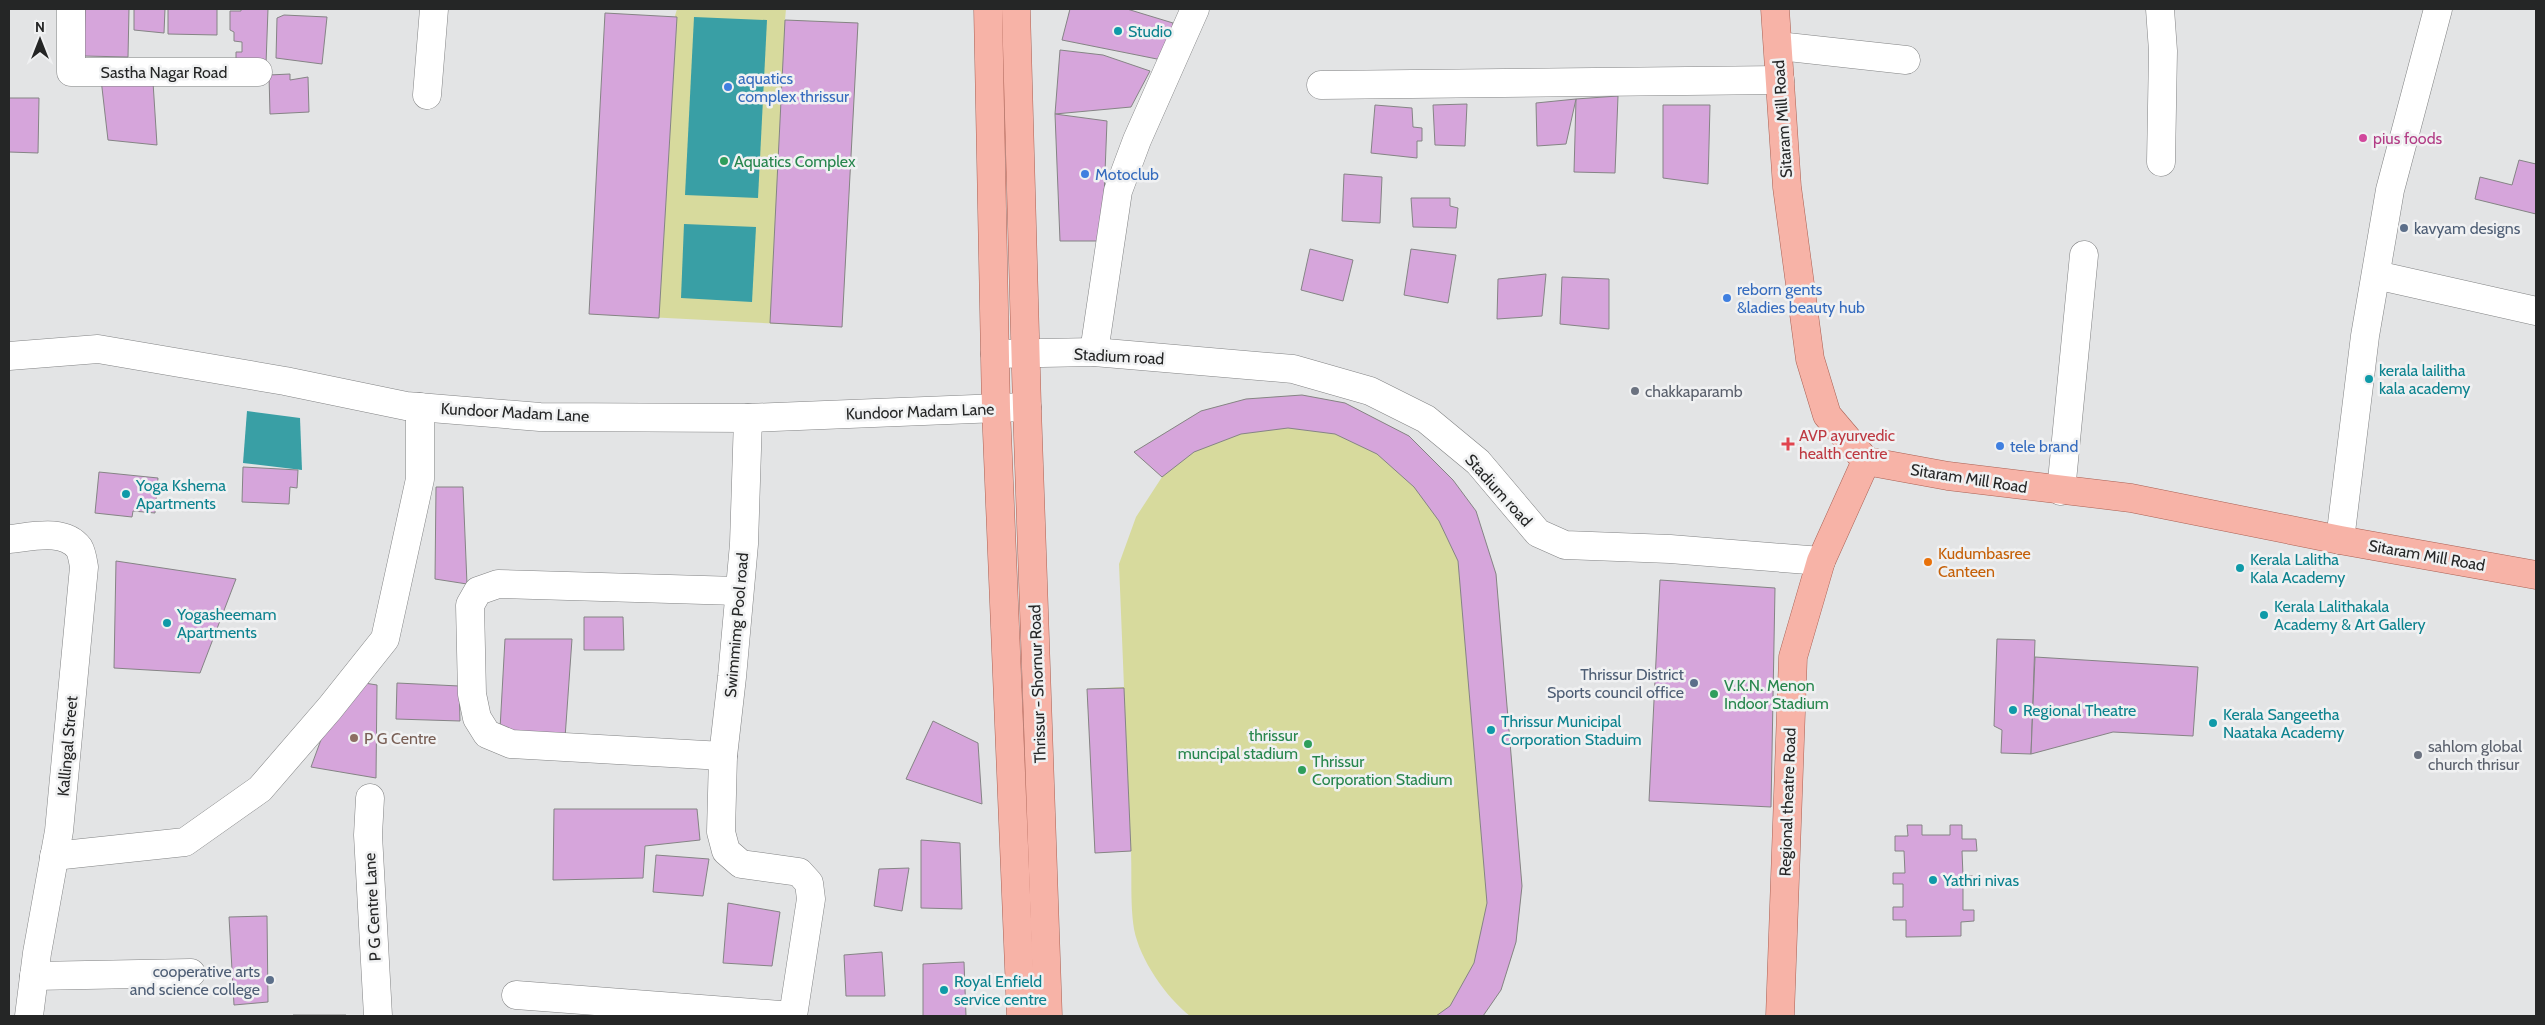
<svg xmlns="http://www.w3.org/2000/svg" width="2545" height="1025" viewBox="0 0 2545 1025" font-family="Cabin,sans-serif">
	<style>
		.green { fill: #d7da9d }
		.water { fill: #399fa5 }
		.building { fill: #d6a5db; stroke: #858485 }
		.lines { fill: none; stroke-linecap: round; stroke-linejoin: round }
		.street-casing { stroke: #828384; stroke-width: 29 }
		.secondary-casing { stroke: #828384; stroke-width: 29 }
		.primary-casing { stroke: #aa6154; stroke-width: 29 }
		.street { stroke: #fff; stroke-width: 28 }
		.secondary { stroke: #fff; stroke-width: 28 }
		.primary { stroke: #f7b3a7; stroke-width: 28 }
		.culture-dot { fill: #0f9aa8; stroke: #f0f1f2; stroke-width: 2 }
		.shop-dot { fill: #3f7fe0; stroke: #f0f1f2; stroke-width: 2 }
		.hotel-dot { fill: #d1479c; stroke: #f0f1f2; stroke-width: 2 }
		.leisure-dot { fill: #2e9e5b; stroke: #f0f1f2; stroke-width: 2 }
		.service-dot { fill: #5c6f8a; stroke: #f0f1f2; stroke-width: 2 }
		.worship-dot { fill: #6b7280; stroke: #f0f1f2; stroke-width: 2 }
		.health-dot { fill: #e0444e; stroke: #f0f1f2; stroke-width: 2 }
		.food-dot { fill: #e8710a; stroke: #f0f1f2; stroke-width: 2 }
		.education-dot { fill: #8d6e63; stroke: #f0f1f2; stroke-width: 2 }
		.labels { text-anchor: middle; stroke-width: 5; stroke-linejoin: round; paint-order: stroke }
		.culture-label { font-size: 16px; fill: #0d838f; stroke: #f0f1f2; text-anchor: start }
		.street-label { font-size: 16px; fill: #252626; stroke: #f0f1f2 }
		.shop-label { font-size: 16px; fill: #366cbe; stroke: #f0f1f2; text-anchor: start }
		.hotel-label { font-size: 16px; fill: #b23c85; stroke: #f0f1f2; text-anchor: start }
		.leisure-label { font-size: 16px; fill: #27864d; stroke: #f0f1f2; text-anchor: start }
		.service-label { font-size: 16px; fill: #4e5e75; stroke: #f0f1f2; text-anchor: end }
		.worship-label { font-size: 16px; fill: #5b616d; stroke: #f0f1f2; text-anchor: start }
		.health-label { font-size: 16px; fill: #be3a42; stroke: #f0f1f2; text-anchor: start }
		.food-label { font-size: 16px; fill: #c56008; stroke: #f0f1f2; text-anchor: start }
		.education-label { font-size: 16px; fill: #785e54; stroke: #f0f1f2; text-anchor: start }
	</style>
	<rect width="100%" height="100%" fill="#e3e4e5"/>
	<g class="green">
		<polygon points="677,9 786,9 785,20 858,23 842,327 589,314"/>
		<path d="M1302 395 1345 403 1409 436 1496 574 1522 886 1516 942 1501 990 1483 1016H1190C1166 997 1140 960 1134 929 1130 904 1132 876 1131 851L1095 853 1087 689 1124 687 1119 564 1136 517 1162 477 1134 452 1201 411 1246 399Z"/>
	</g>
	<g class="water">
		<polygon points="694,17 767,20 758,198 685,195"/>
		<polygon points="684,224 756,227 752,302 681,298"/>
		<polygon points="247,411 300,418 302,470 243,463"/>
	</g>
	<g class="building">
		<polygon points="85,9 129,9 128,57 84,56"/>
		<polygon points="134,9 165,9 164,33 134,30"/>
		<polygon points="168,9 217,9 217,35 168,34"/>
		<polygon points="241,9 268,9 266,64 236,63 236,52 242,52 242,42 234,41 234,32 230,30 230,11 241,11"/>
		<polygon points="1070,9 1127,9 1173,23 1167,61 1062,40"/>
		<polygon points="605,13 677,17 659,318 589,314"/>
		<polygon points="284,15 327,17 322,64 276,58 277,18"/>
		<polygon points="785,20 858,23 842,327 770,323"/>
		<polygon points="1060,50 1103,55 1150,71 1131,107 1055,114"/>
		<polygon points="290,74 290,80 308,77 309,112 270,114 269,75"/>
		<polygon points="101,79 153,82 157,145 108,140"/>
		<polygon points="1618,96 1615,173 1574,172 1576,99"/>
		<polygon points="9,98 39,98 38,153 9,152"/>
		<polygon points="1576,99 1566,144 1537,146 1536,103"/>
		<polygon points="1467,104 1465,146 1435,145 1433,105"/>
		<polygon points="1375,105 1412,108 1413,127 1422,128 1422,141 1417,141 1417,158 1371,153"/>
		<polygon points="1663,105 1710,105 1708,184 1663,178"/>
		<polygon points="1055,114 1107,121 1104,198 1097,241 1060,241"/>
		<polygon points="2519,160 2536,164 2536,214 2475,199 2480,177 2512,185"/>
		<polygon points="1344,174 1382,177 1380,223 1342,221"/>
		<polygon points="1411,198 1450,198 1450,206 1458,208 1456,228 1413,227"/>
		<polygon points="1310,249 1353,260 1343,301 1301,290"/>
		<polygon points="1411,249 1456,255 1448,303 1404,295"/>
		<polygon points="1546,274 1542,316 1497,319 1498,279"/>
		<polygon points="1562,277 1609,279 1609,329 1560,324"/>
		<polygon points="1302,395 1345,403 1409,436 1453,480 1476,511 1496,574 1522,886 1516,942 1501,990 1483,1016 1436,1016 1450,1006 1474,963 1487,903 1458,561 1439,521 1414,487 1377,454 1335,434 1288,428 1241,434 1194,452 1162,477 1134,452 1201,411 1246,399"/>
		<polygon points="243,467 298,470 297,488 290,487 289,504 242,502"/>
		<polygon points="99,472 158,478 155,513 133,511 132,517 95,513"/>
		<polygon points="436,487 463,487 467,584 435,579"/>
		<polygon points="116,561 236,579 200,673 114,668"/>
		<polygon points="1660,580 1775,588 1771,807 1649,801"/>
		<polygon points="584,617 623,617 624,650 584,650"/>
		<polygon points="505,639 572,639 565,738 500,729"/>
		<polygon points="1997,639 2035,640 2031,754 2001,753 2002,730 1994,726"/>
		<polygon points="2035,657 2198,667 2193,736 2113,732 2031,754"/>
		<polygon points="358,682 377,685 376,778 311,767 326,726"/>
		<polygon points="397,683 459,686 460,721 396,719"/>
		<polygon points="1124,688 1131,851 1095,853 1087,689"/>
		<polygon points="933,721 978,743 982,804 906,779"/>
		<polygon points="554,809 697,809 700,840 645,846 643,878 553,880"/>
		<polygon points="1907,825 1922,825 1922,835 1950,835 1950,825 1962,825 1962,839 1976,839 1977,851 1962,851 1963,876 1973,876 1973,887 1963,887 1963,910 1974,910 1974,921 1961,922 1961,936 1906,937 1906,920 1893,920 1893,907 1903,907 1903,884 1893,884 1893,873 1905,873 1904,851 1895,851 1895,836 1908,836"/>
		<polygon points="921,840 960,843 962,909 921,908"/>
		<polygon points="656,855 709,859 703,896 653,892"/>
		<polygon points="909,868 902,911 874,906 879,869"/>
		<polygon points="728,903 780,912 772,966 723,963"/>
		<polygon points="267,916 268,1002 234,1005 229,917"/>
		<polygon points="882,952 885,996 846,996 844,955"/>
		<polygon points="964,962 966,1016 923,1016 923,964"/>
		<polygon points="293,1015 346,1015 347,1016 293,1016"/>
	</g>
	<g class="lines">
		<defs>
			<g id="street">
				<polyline points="71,9 71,72 258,72"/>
				<polyline points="2160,9 2163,51 2161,162"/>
				<polyline points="1778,46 1906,60"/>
				<polyline points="1321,85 1780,80"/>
				<polyline points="427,95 434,9"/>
				<polyline points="2376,275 2536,311"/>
				<polyline points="1094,352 1118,191 1137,140 1195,9"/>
				<polyline points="9,356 98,349 285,381 406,406 540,417 748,418 1027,407"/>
				<polyline points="748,418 744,544 732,677 723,756 721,832 726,851 741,864 799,872 809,883 811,899 793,1016"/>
				<polyline points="2061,491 2084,255"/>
				<path d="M9 539C31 537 64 528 79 548 82 553 83 561 84 567L59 831 37 953 29 1016"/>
				<polyline points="2340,540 2365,336 2390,190 2438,9"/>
				<polyline points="723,756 511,744 487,734 477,718 472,694 470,605 478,591 498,584 738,591"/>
				<polyline points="370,798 368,835 378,1016"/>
				<polyline points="54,856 185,842 260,789 330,708 385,639 420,479 420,407"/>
				<polyline points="34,976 191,973"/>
				<polyline points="516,995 793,1016"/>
			</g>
			<polyline id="secondary" points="995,354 1094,352 1293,369 1370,391 1426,419 1478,462 1538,533 1565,545 1670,549 1821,561"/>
			<g id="primary">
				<polyline points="988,9 996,408 1021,1016"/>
				<polyline points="1016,9 1027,407 1048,1016"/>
				<polyline points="1775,9 1787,187 1810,359 1827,415 1866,461 1948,476 2131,498 2340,540 2536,575"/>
				<polyline points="1780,1016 1793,657 1821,561 1866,461"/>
			</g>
		</defs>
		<use href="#street" class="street-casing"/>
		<use href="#secondary" class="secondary-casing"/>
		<use href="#primary" class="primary-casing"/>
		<use href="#street" class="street"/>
		<use href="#secondary" class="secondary"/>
		<use href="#primary" class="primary"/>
	</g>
	<g class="culture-dot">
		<circle cx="1118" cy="31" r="5"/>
		<circle cx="2369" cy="379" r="5"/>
		<circle cx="126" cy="494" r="5"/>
		<circle cx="2240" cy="568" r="5"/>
		<circle cx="2264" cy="615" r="5"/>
		<circle cx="167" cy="623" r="5"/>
		<circle cx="2013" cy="710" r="5"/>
		<circle cx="2213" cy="723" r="5"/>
		<circle cx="1491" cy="730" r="5"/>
		<circle cx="1933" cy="880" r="5"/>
		<circle cx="944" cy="990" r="5"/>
	</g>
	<g class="shop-dot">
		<circle cx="728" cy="87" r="5"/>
		<circle cx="1085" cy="174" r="5"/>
		<circle cx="1727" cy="298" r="5"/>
		<circle cx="2000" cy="446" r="5"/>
	</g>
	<circle class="hotel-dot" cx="2363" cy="138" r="5"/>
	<g class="leisure-dot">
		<circle cx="724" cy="161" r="5"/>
		<circle cx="1714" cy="694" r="5"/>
		<circle cx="1308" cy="744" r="5"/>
		<circle cx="1302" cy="770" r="5"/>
	</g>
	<g class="service-dot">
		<circle cx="2404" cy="228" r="5"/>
		<circle cx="1694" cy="683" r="5"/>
		<circle cx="270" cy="980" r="5"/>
	</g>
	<g class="worship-dot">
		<circle cx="1635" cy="391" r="5"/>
		<circle cx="2418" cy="755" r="5"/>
	</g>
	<path class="health-dot" d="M1785.5 436.5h5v5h5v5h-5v5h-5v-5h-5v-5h5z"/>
	<circle class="food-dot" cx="1928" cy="562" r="5"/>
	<circle class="education-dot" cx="354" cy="738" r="5"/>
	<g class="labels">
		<g class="culture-label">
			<text x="1128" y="37">Studio</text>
			<text x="2379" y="376">kerala lailitha<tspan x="2379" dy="18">kala academy</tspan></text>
			<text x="136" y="491">Yoga Kshema<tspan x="136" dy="18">Apartments</tspan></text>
			<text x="2250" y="565">Kerala Lalitha<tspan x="2250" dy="18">Kala Academy</tspan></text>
			<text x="2274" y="612">Kerala Lalithakala<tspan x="2274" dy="18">Academy &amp; Art Gallery</tspan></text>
			<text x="177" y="620">Yogasheemam<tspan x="177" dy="18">Apartments</tspan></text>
			<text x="2023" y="716">Regional Theatre</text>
			<text x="2223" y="720">Kerala Sangeetha<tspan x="2223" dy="18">Naataka Academy</tspan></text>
			<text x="1501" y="727">Thrissur Municipal<tspan x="1501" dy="18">Corporation Staduim</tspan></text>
			<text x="1943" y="886">Yathri nivas</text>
			<text x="954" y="987">Royal Enfield<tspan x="954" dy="18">service centre</tspan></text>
		</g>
		<g class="street-label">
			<text x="164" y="78">Sastha Nagar Road</text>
			<text transform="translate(1782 119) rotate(-94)" y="6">Sitaram Mill Road</text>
			<text transform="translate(1119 356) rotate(3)" y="6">Stadium road</text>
			<text transform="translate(920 411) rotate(-2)" y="6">Kundoor Madam Lane</text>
			<text transform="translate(515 412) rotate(3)" y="6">Kundoor Madam Lane</text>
			<text transform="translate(1969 478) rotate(9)" y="6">Sitaram Mill Road</text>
			<text transform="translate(1499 490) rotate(48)" y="6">Stadium road</text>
			<text transform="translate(2427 555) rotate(10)" y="6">Sitaram Mill Road</text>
			<text transform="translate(736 625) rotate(-85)" y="6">Swimmimg Pool road</text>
			<text transform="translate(1037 684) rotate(-92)" y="6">Thrissur - Shornur Road</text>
			<text transform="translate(67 746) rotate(-85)" y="6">Kallingal Street</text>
			<text transform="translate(1787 802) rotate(-88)" y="6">Regional theatre Road</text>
			<text transform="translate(372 907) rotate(-93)" y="6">P G Centre Lane</text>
		</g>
		<g class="shop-label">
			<text x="738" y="84">aquatics<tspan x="738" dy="18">complex thrissur</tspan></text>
			<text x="1095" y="180">Motoclub</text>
			<text x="1737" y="295">reborn gents<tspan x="1737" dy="18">&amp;ladies beauty hub</tspan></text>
			<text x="2010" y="452">tele brand</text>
		</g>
		<g class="hotel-label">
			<text x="2373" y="144">pius foods</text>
		</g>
		<g class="leisure-label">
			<text x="734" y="167">Aquatics Complex</text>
			<text x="1724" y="691">V.K.N. Menon<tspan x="1724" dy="18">Indoor Stadium</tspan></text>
			<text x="1298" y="741" text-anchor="end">thrissur<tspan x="1298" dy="18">muncipal stadium</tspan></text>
			<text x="1312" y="767">Thrissur<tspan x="1312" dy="18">Corporation Stadium</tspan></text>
		</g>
		<g class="service-label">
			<text x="2414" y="234" text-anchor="start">kavyam designs</text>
			<text x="1684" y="680">Thrissur District<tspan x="1684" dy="18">Sports council office</tspan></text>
			<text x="260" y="977">cooperative arts<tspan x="260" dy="18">and science college</tspan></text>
		</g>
		<g class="worship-label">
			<text x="1645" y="397">chakkaparamb</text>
			<text x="2428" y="752">sahlom global<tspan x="2428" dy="18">church thrisur</tspan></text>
		</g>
		<g class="health-label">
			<text x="1799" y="441">AVP ayurvedic<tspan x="1799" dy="18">health centre</tspan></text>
		</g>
		<g class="food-label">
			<text x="1938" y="559">Kudumbasree<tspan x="1938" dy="18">Canteen</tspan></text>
		</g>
		<g class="education-label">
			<text x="364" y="744">P G Centre</text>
		</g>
	</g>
	<rect width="2545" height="1025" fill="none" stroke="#252626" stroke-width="20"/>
	<g transform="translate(40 40)" stroke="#f0f1f2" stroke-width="4" paint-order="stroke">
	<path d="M0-4L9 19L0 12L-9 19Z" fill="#252626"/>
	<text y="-8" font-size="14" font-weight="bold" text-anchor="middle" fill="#252626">N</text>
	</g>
</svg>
